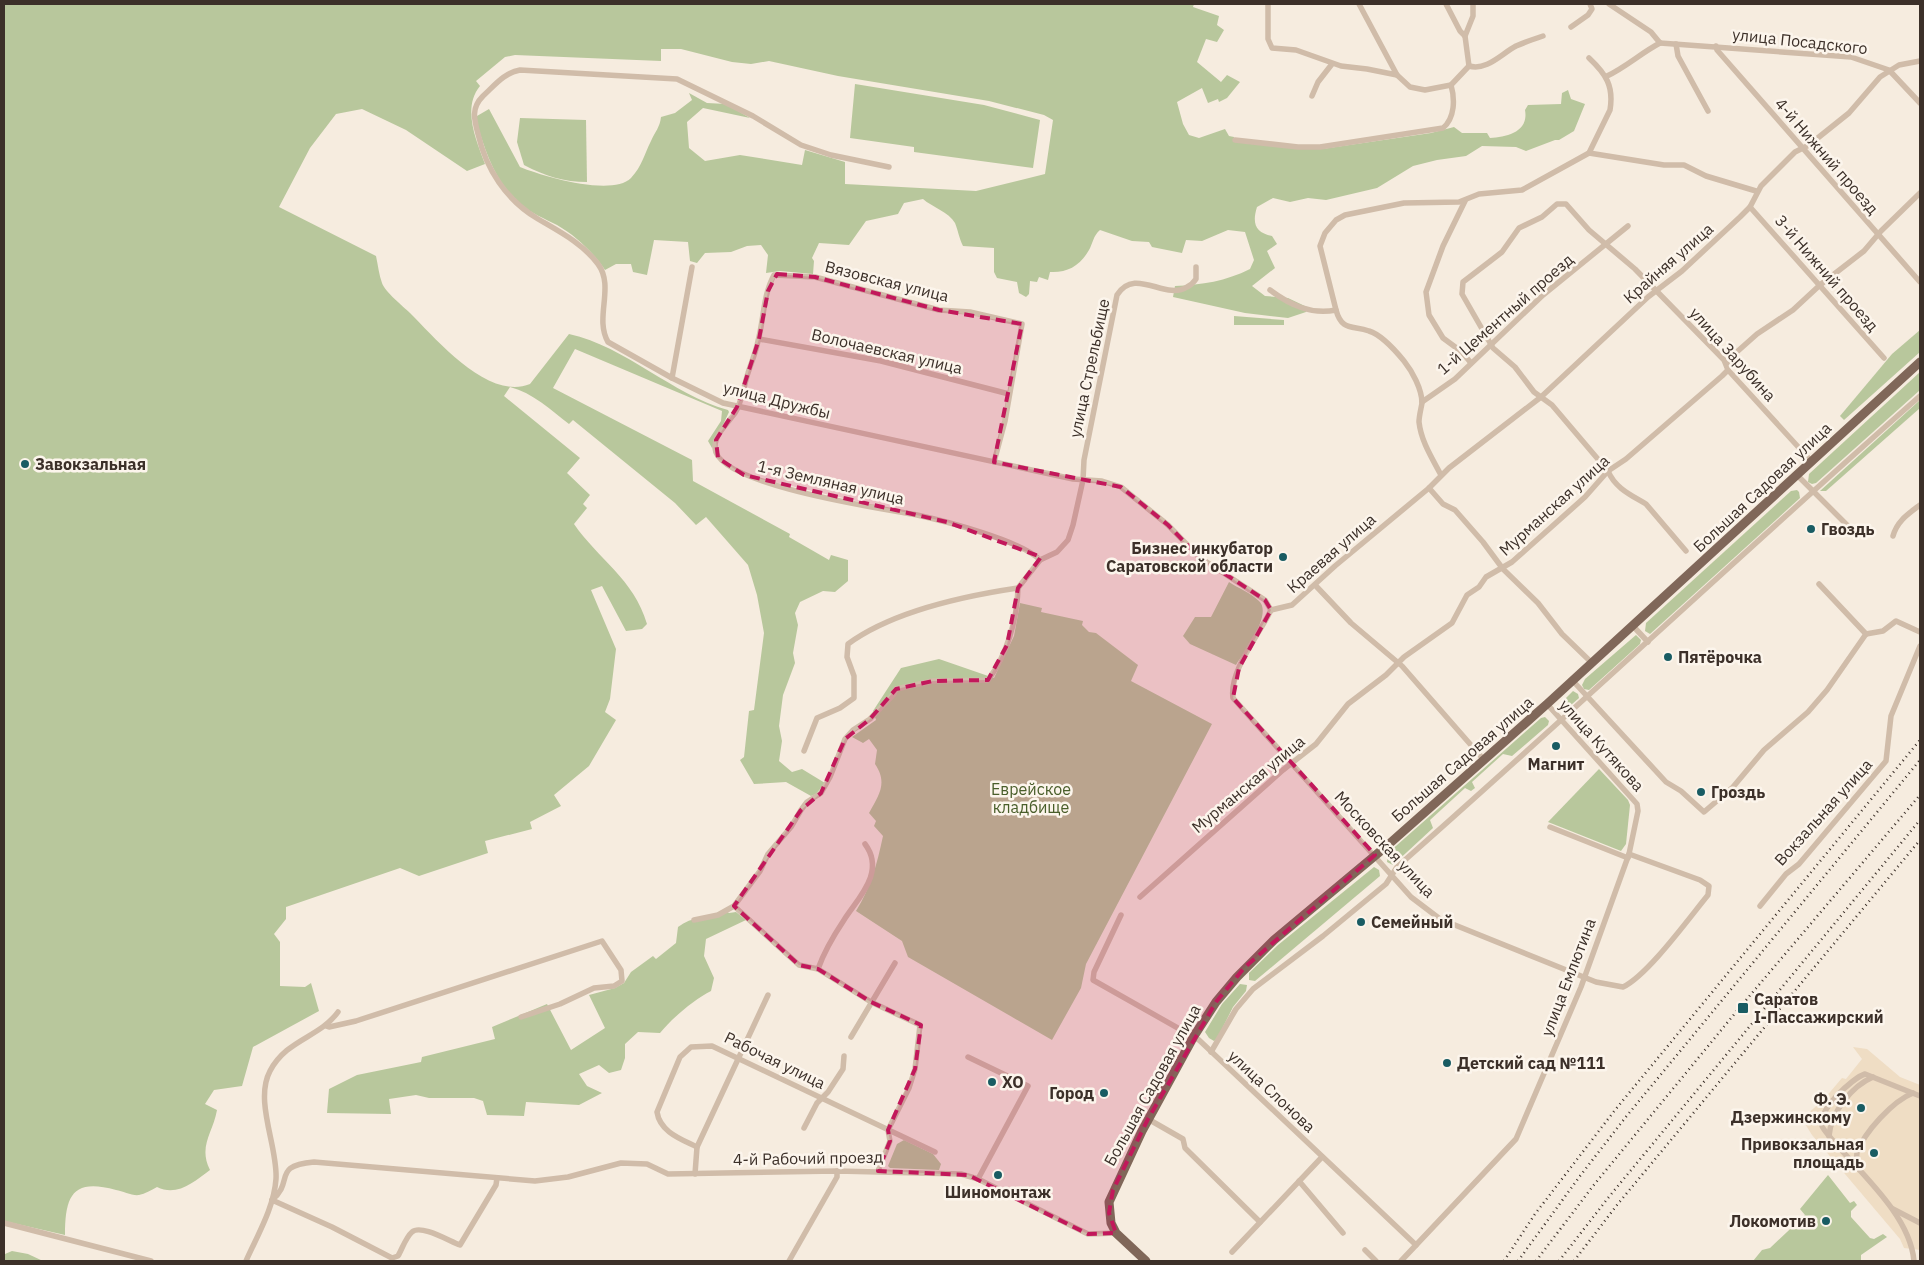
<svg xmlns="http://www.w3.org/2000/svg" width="1924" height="1265" viewBox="0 0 1924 1265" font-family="'IBM Plex Sans',sans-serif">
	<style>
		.green { fill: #b8c79c }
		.plaza { fill: #efddc4 }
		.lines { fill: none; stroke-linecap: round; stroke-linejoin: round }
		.minor { stroke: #d0bca9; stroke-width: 5.5 }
		.primary { stroke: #806759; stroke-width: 9 }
		.rail { stroke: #3c3029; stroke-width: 2.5; stroke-dasharray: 1 4; stroke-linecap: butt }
		.marked { fill: #c2185b; fill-opacity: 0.2; stroke: #c2185b; stroke-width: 4; stroke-dasharray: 10 6; stroke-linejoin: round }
		.poi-dot { fill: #195c63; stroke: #fcf5ec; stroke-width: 2 }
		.labels { text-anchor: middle; stroke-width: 5; stroke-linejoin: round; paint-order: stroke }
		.street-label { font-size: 16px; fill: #3c3029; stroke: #fcf5ec }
		.poi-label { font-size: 16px; font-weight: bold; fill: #3c3029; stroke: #fcf5ec; text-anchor: start }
		.park-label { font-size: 16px; fill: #495e2a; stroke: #fcf5ec }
	</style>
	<rect width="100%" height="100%" fill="#f6ecdf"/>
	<g class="green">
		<path d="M4 4H1194L1193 7 1219 16 1217 25 1224 30 1217 42 1206 39 1197 62 1221 82 1227 75 1240 82 1227 98 1219 102 1218 99 1208 103 1202 88 1177 102 1183 124 1189 135 1199 138 1225 129 1229 136 1234 137 1235 140 1322 149 1431 133 1454 127 1462 133H1487L1490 138C1507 137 1529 132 1525 110L1528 105 1561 104 1562 93 1568 90 1571 99 1585 104 1574 131 1559 140H1555L1526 151 1516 147 1482 146 1466 156 1437 160 1413 166 1377 188 1326 200 1308 198 1290 202 1273 198 1257 207C1252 223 1255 233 1272 236L1277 244 1267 251 1275 268 1252 286 1265 296 1288 298 1307 307 1306 312 1288 318 1245 313 1173 297 1175 286C1202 285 1226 281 1250 269L1254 260 1245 232 1228 230 1202 241 1186 240 1182 253 1152 247 1149 242 1132 241 1100 230C1093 236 1093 243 1089 250 1080 266 1067 273 1050 272L1048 280 1039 277 1037 282 1030 281 1029 294 1026 297 1019 293 1017 282 997 278 994 272V248L963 246C959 238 958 230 955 223 949 212 932 207 923 199L904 203 898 214 866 221 849 245 819 243 812 258 814 261 813 274 780 271 766 273 768 255 761 245 747 246 731 252 705 253 697 263 690 261 688 242 654 240 647 275 633 272 631 264H616L605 270C593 252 576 236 557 225 545 219 531 213 520 204 495 182 485 151 476 120L477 116 489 109 520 167C542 176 612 197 631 178 642 166 644 155 651 141 655 132 660 127 661 117L675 113 692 100 689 93 707 103 726 104 750 118 703 108 687 122 689 148 705 161 740 155 802 165 805 150 845 162V184L976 191 1045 174 1053 120 1044 115 989 101 838 76 769 61 751 64 732 62 681 49H661V61L515 55 505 57 476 81 480 86C462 108 476 140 485 164L467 171 406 130 362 109 336 114 310 148 279 207 376 256C378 265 379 275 382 283 385 292 403 306 410 313 437 340 488 401 530 384L569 334C627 347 671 394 728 410L729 412 712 448 708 441 721 421 722 411 575 349 553 388 692 460 693 481 790 534 789 537 829 560 831 555 848 560V581L835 592 823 591 800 602 795 613 798 625 793 653 795 663 783 695 779 726 782 741 779 761 792 772 802 769 825 783 816 794 811 796 786 782 754 784 740 760 744 757 749 711 754 710 764 633 757 595 748 565 706 517 696 525 675 503 573 420 569 424C551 410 533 393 510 387L504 396 580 458 567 473 590 495 583 504 587 508 574 524C598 559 634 579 647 624L642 629 626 631 602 586 591 590 616 649 610 699 605 712 616 720 589 766 554 795 561 806 530 822 532 829 485 841 488 853 419 876 400 868 286 907V919L274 934 280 942V986L305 987 311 983 319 1011 253 1047 242 1086 214 1090 205 1104 217 1110C213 1133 198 1146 210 1170 194 1182 177 1197 157 1187 151 1190 145 1194 139 1195 132 1196 123 1191 116 1190 73 1178 65 1195 65 1235L4 1221Z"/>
		<polygon points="855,84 984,105 1040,120 1033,168 914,152 914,147 850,138"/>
		<path d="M520 118 586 120 587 182C564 182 545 176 524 165L517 142Z"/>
		<polygon points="1234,316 1284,320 1284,325 1234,325"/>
		<polygon points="1920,330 1920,352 1844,420 1840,416 1892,354"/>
		<polygon points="1920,372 1920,390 1816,483 1812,484 1808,482 1809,474"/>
		<polygon points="1920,400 1920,408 1826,491 1820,491"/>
		<polygon points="1797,490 1799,492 1800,498 1650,634 1645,631 1646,623 1791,491"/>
		<path d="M1229 582C1238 588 1251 593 1259 601 1273 614 1244 652 1236 665L1190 644 1183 636 1195 617H1211Z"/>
		<path d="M1020 603 1042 608 1041 612 1083 621 1082 625 1089 632 1096 633 1138 665 1131 681 1212 724 1086 964 1081 988 1052 1040 908 957 902 941 856 911C871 887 877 864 883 836L874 826 876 821 869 813C879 795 888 783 875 764L877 750 869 739 863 743 852 737 876 720 873 711 901 668 939 659 994 678 1014 636Z"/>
		<polygon points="1636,635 1641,640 1640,644 1589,690 1584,689 1582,685 1585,679"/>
		<polygon points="1573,691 1578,694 1579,698 1563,712 1561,703"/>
		<polygon points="1545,717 1549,721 1548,725 1512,756 1503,754 1472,782 1475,788 1471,791 1465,788 1430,820 1433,828 1393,865 1387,862 1388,853 1541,718"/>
		<polygon points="1599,769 1628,800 1630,805 1626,844 1621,851 1548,822"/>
		<polygon points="1374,867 1379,870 1380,876 1255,981 1249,980 1249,973 1278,945"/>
		<path d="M724 910 729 913 736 912 746 920 706 939 704 956 714 978 711 991C695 999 672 1018 660 1033L638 1032 625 1044V1058L621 1070 609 1073 599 1065 579 1074 587 1086 602 1093 579 1105 526 1102 524 1116 487 1115 483 1101 474 1098H429L416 1095 389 1099 391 1114 327 1113 329 1089 357 1075 421 1062 422 1057 495 1039 492 1027 547 1004 571 1050 605 1028 589 995 615 988 624 983 631 972 653 956 656 959 676 943 678 927C692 916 708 918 724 910Z"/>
		<polygon points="1240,984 1247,985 1246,991 1233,1007 1217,1039 1214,1041 1209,1038 1205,1032 1222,1004"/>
		<polygon points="904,1140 933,1154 941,1164 939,1170 890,1168 888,1166 897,1144"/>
		<polygon points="1828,1175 1850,1203 1854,1201 1857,1205 1851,1211 1851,1217 1870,1238 1874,1239 1883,1234 1887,1237 1861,1255 1861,1261 1753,1261 1762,1250 1770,1248 1805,1215 1800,1209"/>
		<polygon points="12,1251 28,1254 43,1261 4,1261 5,1254"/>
	</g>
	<polygon class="plaza" points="1853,1047 1867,1049 1900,1077 1920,1085 1920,1250 1904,1248 1900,1239 1812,1135 1802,1119 1825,1098 1842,1078 1846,1079 1862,1059"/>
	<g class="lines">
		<g class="minor">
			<path d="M1268 4V39L1272 48 1296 50 1341 66 1367 69 1397 75 1410 87 1425 90 1451 85 1469 66C1487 71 1501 54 1516 46 1525 42 1534 39 1543 36"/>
			<polyline points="1359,4 1397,75"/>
			<polyline points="1446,4 1460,31 1465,36 1469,66"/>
			<polyline points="1609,4 1651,32 1660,43"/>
			<polyline points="1571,27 1588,15 1592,9 1590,4"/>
			<polyline points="1465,36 1473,16 1473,4"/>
			<polyline points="1660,43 1851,57 1889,70 1920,103"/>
			<polyline points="1676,44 1678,56 1708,111"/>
			<polyline points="1716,46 1717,50 1920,282"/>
			<path d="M1607 76C1626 67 1641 53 1660 43"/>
			<polyline points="1312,96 1318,82 1332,64"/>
			<path d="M1235 140 1298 147H1320L1443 128C1455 118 1455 99 1451 85"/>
			<polyline points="1589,153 1664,165 1684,165 1706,176 1756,191"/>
			<path d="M889 167 831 155 801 145 753 116 677 79 520 70C504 73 495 85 483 96 471 108 474 119 478 134 486 169 506 200 538 219 560 232 582 243 598 264 615 287 594 318 608 342L672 378 723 403 1073 479 1102 481 1121 487 1168 525 1199 557 1265 600 1271 610"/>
			<polyline points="1465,201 1443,246 1426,292 1429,315 1443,338 1462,352 1471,363"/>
			<polyline points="1750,207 1884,358"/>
			<path d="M1270 290C1290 305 1311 315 1336 310 1342 332 1353 325 1369 331 1382 335 1395 350 1404 361 1412 371 1422 389 1422 403 1421 409 1419 416 1419 422 1421 441 1432 458 1441 475"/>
			<path d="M1336 310 1320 246 1325 233 1336 220 1345 215 1404 203 1459 202 1479 194 1522 190 1589 153 1610 110C1614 86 1606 74 1589 58"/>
			<polyline points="759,339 881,361 1009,394"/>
			<polyline points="672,378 692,267"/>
			<polyline points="1422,402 1455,379 1543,295 1628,226"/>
			<path d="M994 462 1005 421 1022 324 970 312 939 310 815 277 774 275C763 295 764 319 758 341 756 352 751 363 748 373 744 385 742 402 735 413 728 423 714 435 715 448 716 485 885 509 917 515 945 521 1022 541 1040 560"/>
			<polyline points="1797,475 1850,528"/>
			<polyline points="1429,488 1443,504 1455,510 1483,542 1503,569 1538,603 1562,634 1592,663"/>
			<path d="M1893 536C1897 521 1908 514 1920 505"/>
			<path d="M1686 551 1646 504C1631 495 1615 488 1608 471L1552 405 1534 392 1515 367 1493 348 1462 294 1463 282 1502 252 1519 228 1542 217 1557 204H1566L1589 230 1635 269 1724 360 1728 370 1812 462"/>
			<polyline points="1819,584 1866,634"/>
			<polyline points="1316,586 1351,623 1402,666 1484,760"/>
			<polyline points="1271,610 1292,605 1335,566 1429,488 1449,468 1541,397 1648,297 1682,271 1740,217 1750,207 1761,186 1795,152 1809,145 1849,113 1880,77 1899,65 1920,61"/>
			<path d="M1271 610C1259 635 1229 671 1233 698L1411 897 1440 919 1596 982 1623 987C1648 975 1689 918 1708 895L1709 886 1700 880 1629 854"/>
			<polyline points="1633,626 1648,642"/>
			<polyline points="1866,634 1883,631 1896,621 1920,632"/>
			<polyline points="1573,681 1666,782 1681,791 1704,812 1733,787 1764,750 1808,712 1827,690 1866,634"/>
			<path d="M804 751 817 718 840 708 854 698V676L847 657 848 644C893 611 964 596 1018 588L1040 560 1057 552 1068 540 1073 525 1083 480 1084 460 1117 295C1135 266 1165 301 1187 287 1191 285 1194 282 1196 279V267"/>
			<polyline points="1550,827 1628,858"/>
			<polyline points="1140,897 1283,770 1316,744 1348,704 1386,675 1404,657 1452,623 1467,595 1479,587 1486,577 1512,562 1585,497 1608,471 1626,459 1722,376 1728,370 1730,358 1757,334 1793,310 1820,285 1864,251 1881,231 1920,193"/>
			<polyline points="734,906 799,965 818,969 871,1002 920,1025 915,1069 909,1088 888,1130 890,1141 878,1171"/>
			<polyline points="1760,906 1786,874 1799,864 1886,761 1891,716 1920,646"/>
			<polyline points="1121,915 1094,972 1093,980 1199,1040 1416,1245"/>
			<path d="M694 920 718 915 734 906 760 871 768 854 791 827 801 810 807 802 821 793 830 777 845 739 853 730 870 719 894 694 896 689 933 681 988 680C1007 655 1017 620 1018 588"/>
			<path d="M818 969C824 952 834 935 844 920 858 898 886 872 865 844"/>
			<polyline points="326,1026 329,1027 356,1021 602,941 621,970 622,981 614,986 594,988 560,1004 521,1017"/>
			<polyline points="851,1037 895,963"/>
			<path d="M1211 1052 1236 1009 1253 989 1323 936 1386 884 1397 867C1573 712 1744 551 1920 396"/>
			<polyline points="968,1057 1028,1086 978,1179"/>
			<polyline points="1148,1119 1183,1139 1185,1148 1260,1222"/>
			<polyline points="804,1128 817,1103 828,1092 843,1069 844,1056"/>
			<path d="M1829 1136C1831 1112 1852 1086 1873 1077"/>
			<path d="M697 1147C681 1139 660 1132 657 1112L680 1057 691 1047 712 1046 935 1152"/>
			<path d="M1858 1169C1857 1164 1856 1158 1857 1153 1864 1132 1893 1101 1913 1093"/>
			<polyline points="695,1174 697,1147 768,995"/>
			<polyline points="1299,1181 1343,1233"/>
			<path d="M272 1200C295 1181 271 1166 314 1162L535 1181 568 1177 621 1163 647 1164 668 1174 837 1171 961 1174 978 1179 1088 1234 1116 1233"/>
			<path d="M272 1200 332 1227 392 1258 398 1256C402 1249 406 1237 412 1232 421 1224 449 1241 460 1245L496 1185 497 1178"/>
			<polyline points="1893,1209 1920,1223"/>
			<polyline points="4,1223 151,1261"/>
			<polyline points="1365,1250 1376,1261"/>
			<polyline points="1232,1252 1322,1157"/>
			<path d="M246 1261C257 1236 274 1208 276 1179 278 1147 254 1101 270 1071 287 1039 319 1038 338 1012"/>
			<polyline points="789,1261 837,1177 837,1171"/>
			<polyline points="1401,1261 1516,1139 1581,987 1629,854 1638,811 1637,804 1547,704"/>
			<path d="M1914 1261C1910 1214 1857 1170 1829 1136 1827 1133 1823 1129 1822 1126 1817 1111 1852 1078 1865 1074L1920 1096"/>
		</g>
		<polyline class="primary" points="1146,1261 1116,1233 1111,1223 1109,1202 1142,1131 1194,1036 1216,1002 1237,977 1274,940 1389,844 1547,704 1920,362"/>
		<g class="rail">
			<polyline points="1504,1261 1535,1214 1615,1110 1920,740"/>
			<polyline points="1518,1261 1580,1176 1625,1118 1920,760"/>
			<polyline points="1536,1261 1593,1186 1741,1006 1920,795"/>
			<polyline points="1559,1261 1608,1198 1920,820"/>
			<polyline points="1574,1261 1617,1205 1920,840"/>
		</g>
	</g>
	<path class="marked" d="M777 274 815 277 939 310 1022 324 994 462 1121 487 1168 525 1199 557 1265 600 1271 610 1239 668 1233 698 1375 855 1245 967 1216 1002 1148 1119 1113 1190 1109 1213 1116 1233 1088 1234 968 1175 878 1171 890 1141 888 1130 915 1069 921 1025 871 1002 818 969 799 965 734 906 801 810 821 793 845 739 870 719 896 689 933 681 988 680 1007 645 1018 588 1041 557 947 522 744 475 718 458 716 440 737 407 759 339 768 291Z"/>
	<g class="poi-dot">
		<circle cx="25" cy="464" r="5"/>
		<circle cx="1811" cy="529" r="5"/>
		<circle cx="1283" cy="557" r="5"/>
		<circle cx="1668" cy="657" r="5"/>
		<circle cx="1556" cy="746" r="5"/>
		<circle cx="1701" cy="792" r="5"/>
		<circle cx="1361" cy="922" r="5"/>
		<rect x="1737" y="1002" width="12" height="12" rx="2.5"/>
		<circle cx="1447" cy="1063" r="5"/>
		<circle cx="992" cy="1082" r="5"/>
		<circle cx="1104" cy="1093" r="5"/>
		<circle cx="1861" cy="1108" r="5"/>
		<circle cx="1874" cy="1153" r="5"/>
		<circle cx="998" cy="1175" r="5"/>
		<circle cx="1826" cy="1221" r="5"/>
	</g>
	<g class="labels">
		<g class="street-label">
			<text transform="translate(1800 41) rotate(6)" y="6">улица Посадского</text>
			<text transform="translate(1827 156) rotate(49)" y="6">4-й Нижний проезд</text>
			<text transform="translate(1668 263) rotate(-41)" y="6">Крайняя улица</text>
			<text transform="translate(1827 273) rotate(49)" y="6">3-й Нижний проезд</text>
			<text transform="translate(887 281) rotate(14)" y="6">Вязовская улица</text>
			<text transform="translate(1505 314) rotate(-41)" y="6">1-й Цементный проезд</text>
			<text transform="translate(887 351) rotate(13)" y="6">Волочаевская улица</text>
			<text transform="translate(1733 354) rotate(48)" y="6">улица Зарубина</text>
			<text transform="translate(1089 368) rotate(-78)" y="6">улица Стрельбище</text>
			<text transform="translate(777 400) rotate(14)" y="6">улица Дружбы</text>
			<text transform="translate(831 482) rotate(13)" y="6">1-я Земляная улица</text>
			<text transform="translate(1762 487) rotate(-43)" y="6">Большая Садовая улица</text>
			<text transform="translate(1554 505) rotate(-42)" y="6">Мурманская улица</text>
			<text transform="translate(1331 553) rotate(-41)" y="6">Краевая улица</text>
			<text transform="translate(1602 745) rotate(48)" y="6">улица Кутякова</text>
			<text transform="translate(1462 759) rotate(-41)" y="6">Большая Садовая улица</text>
			<text transform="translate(1248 784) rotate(-40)" y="6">Мурманская улица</text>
			<text transform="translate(1823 812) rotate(-48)" y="6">Вокзальная улица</text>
			<text transform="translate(1385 844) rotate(47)" y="6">Московская улица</text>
			<text transform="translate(1568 977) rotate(-69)" y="6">улица Емлютина</text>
			<text transform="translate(775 1060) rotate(26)" y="6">Рабочая улица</text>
			<text transform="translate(1152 1085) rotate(-61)" y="6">Большая Садовая улица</text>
			<text transform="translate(1272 1091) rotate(43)" y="6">улица Слонова</text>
			<text transform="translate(808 1158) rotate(-1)" y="6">4-й Рабочий проезд</text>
		</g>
		<g class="poi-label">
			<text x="35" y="470">Завокзальная</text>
			<text x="1821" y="535">Гвоздь</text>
			<text x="1273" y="554" text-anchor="end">Бизнес инкубатор<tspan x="1273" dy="18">Саратовской области</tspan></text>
			<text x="1678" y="663">Пятёрочка</text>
			<text x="1556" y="770" text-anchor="middle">Магнит</text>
			<text x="1711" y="798">Гроздь</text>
			<text x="1371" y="928">Семейный</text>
			<text x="1754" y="1005">Саратов<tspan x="1754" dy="18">I-Пассажирский</tspan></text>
			<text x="1457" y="1069">Детский сад №111</text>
			<text x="1002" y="1088">ХО</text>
			<text x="1094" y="1099" text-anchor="end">Город</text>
			<text x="1851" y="1105" text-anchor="end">Ф. Э.<tspan x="1851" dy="18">Дзержинскому</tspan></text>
			<text x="1864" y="1150" text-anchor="end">Привокзальная<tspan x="1864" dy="18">площадь</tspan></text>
			<text x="998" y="1198" text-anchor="middle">Шиномонтаж</text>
			<text x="1816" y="1227" text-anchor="end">Локомотив</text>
		</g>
		<g class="park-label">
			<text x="1031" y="795">Еврейское<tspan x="1031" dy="18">кладбище</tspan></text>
		</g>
	</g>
	<rect width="1924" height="1265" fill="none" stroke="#3c3029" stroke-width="10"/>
</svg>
